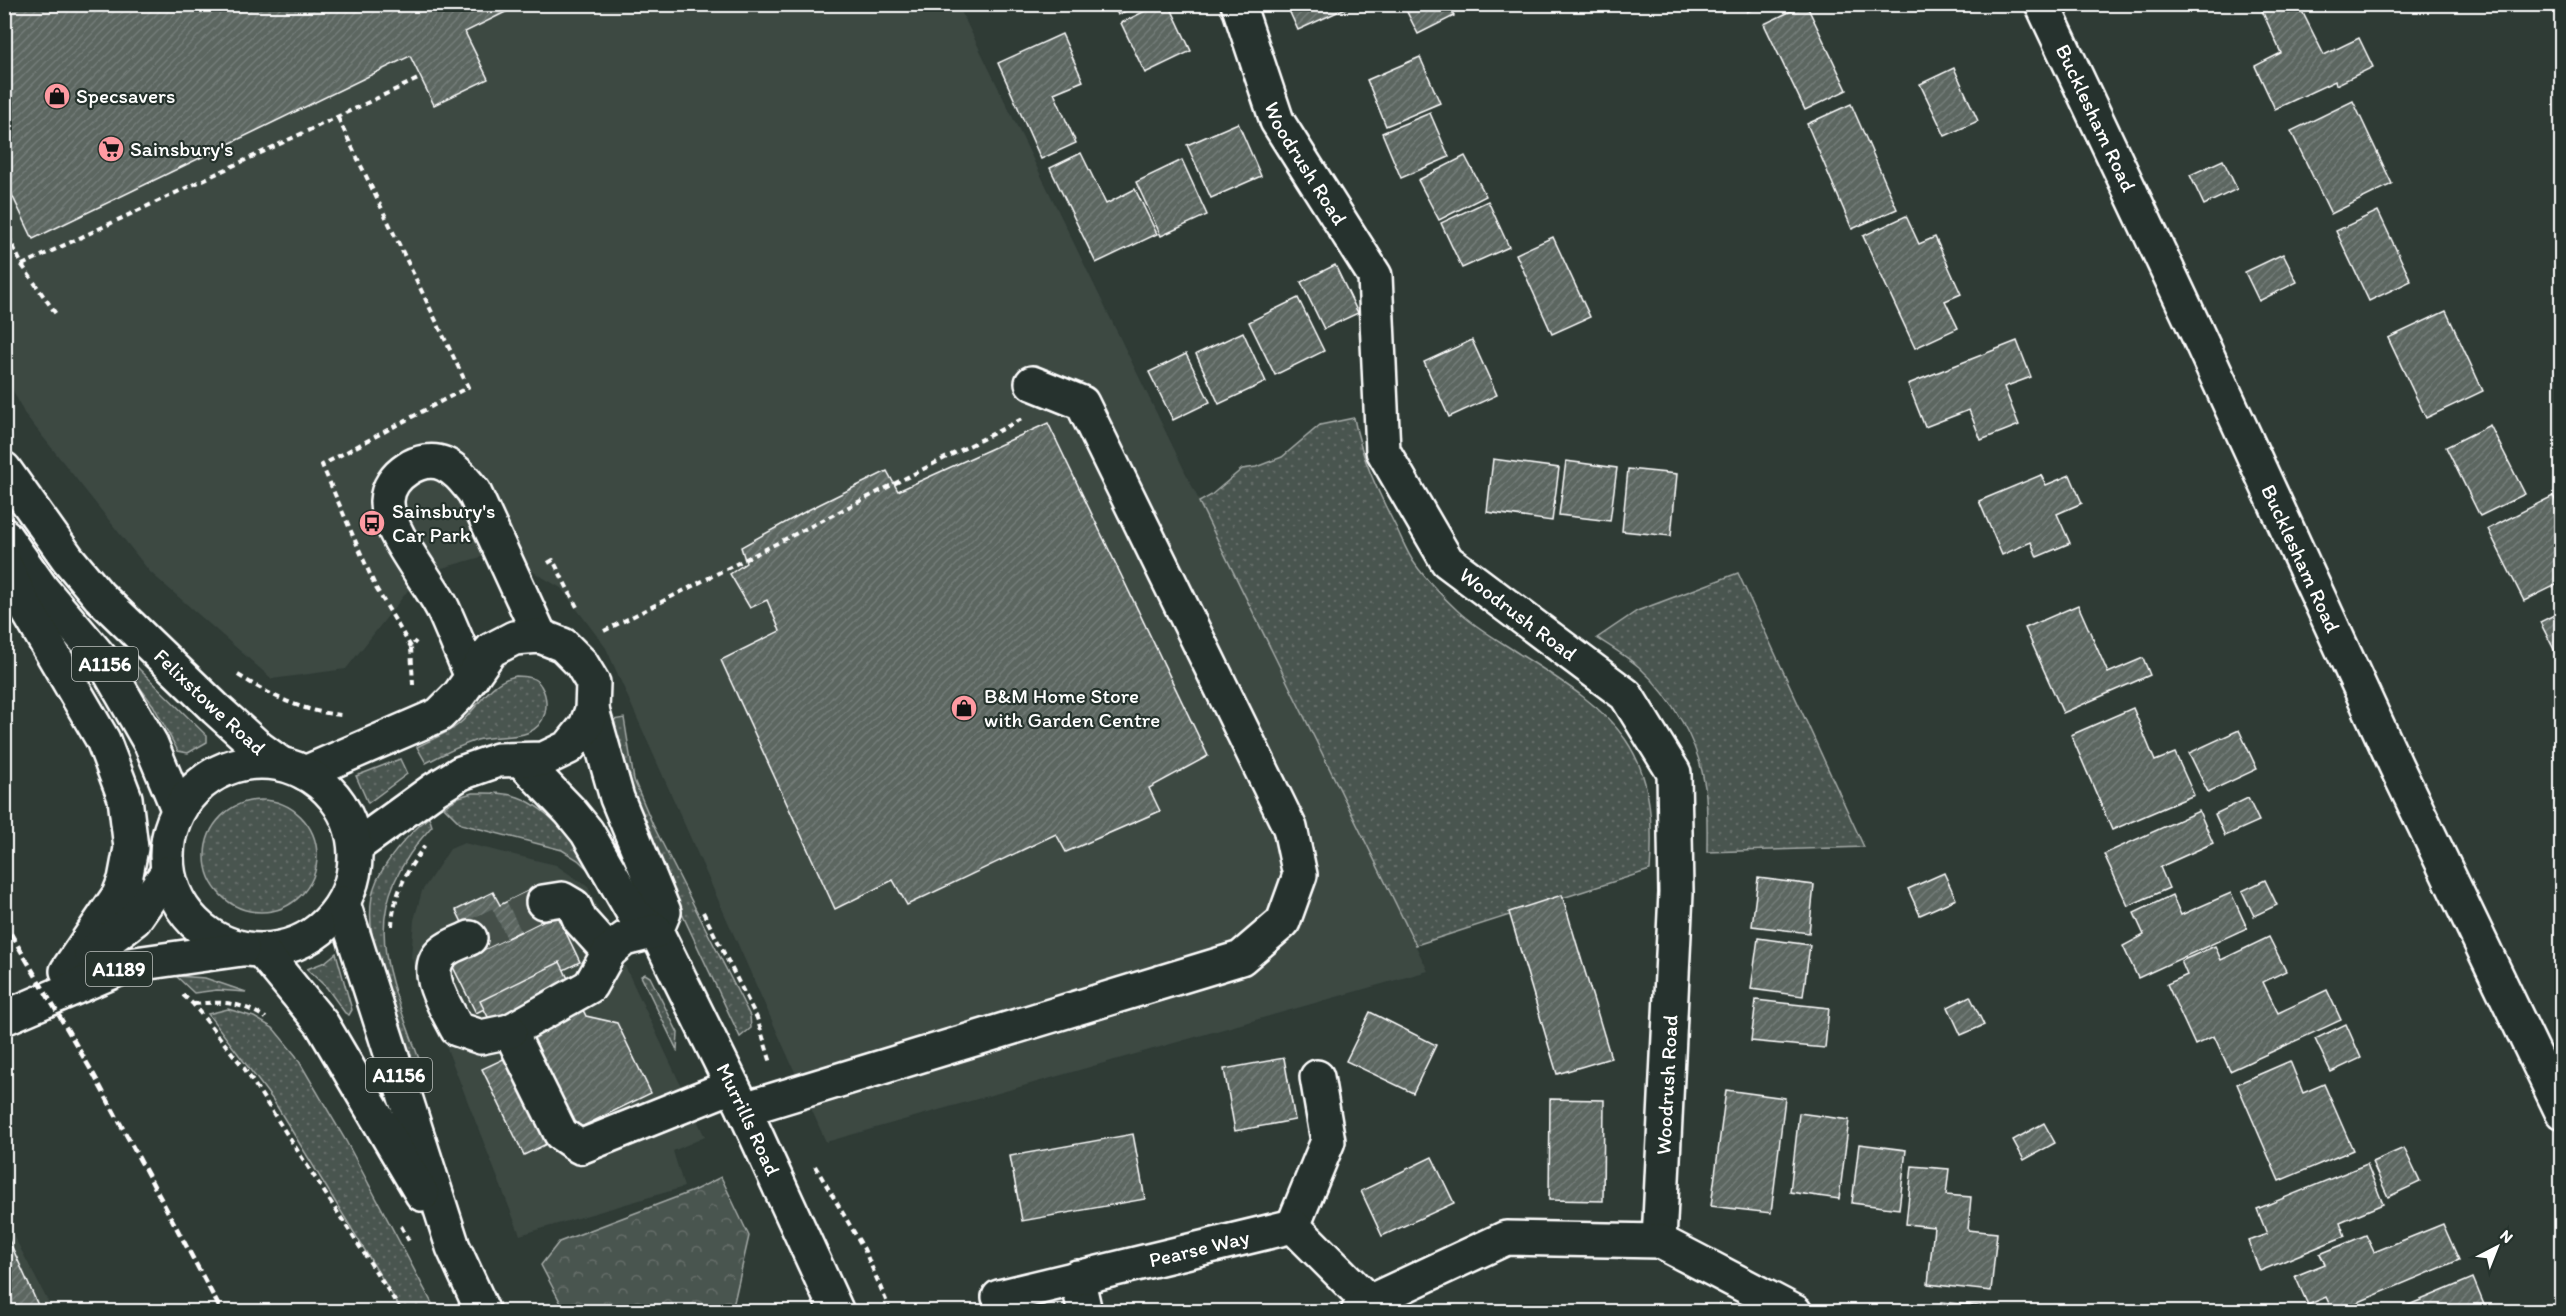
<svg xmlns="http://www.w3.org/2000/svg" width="2566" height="1316" viewBox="0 0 2566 1316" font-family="Itim,sans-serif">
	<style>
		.built { fill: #3c4842 }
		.grass { fill: url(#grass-dots); stroke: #a4aaa7; stroke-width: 1.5 }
		.forest { fill: url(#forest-crowns); stroke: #a4aaa7; stroke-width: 1.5 }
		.building { fill: url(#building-hatch); stroke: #fff; stroke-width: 1.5 }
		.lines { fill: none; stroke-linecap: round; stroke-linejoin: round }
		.minor-tunnel { stroke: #444f49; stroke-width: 33; stroke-dasharray: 33 16; stroke-linecap: butt }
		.minor-casing { stroke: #fff; stroke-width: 38 }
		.major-casing { stroke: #fff; stroke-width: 38 }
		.path { stroke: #fff; stroke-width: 4; stroke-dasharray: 6 4.5; stroke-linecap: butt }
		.minor { stroke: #26332d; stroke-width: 33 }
		.major { stroke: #26332d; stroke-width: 33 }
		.rail { stroke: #fff; stroke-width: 4.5; stroke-dasharray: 9 4.5; stroke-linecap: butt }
		.labels { text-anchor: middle; stroke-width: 4.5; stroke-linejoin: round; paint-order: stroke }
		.shield { fill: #26332d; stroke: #bec2c0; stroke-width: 1.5 }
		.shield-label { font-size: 20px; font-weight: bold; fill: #fff }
		.poi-label { font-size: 21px; fill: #fff; stroke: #26332d; text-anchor: start }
		.street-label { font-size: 21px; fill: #fff; stroke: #26332d }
	</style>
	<defs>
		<pattern id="grass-dots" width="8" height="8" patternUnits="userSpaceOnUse" patternTransform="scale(1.5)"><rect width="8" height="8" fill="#4a544f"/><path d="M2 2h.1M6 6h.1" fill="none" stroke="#656e69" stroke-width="1.8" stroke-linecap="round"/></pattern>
		<pattern id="forest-crowns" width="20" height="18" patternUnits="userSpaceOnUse" patternTransform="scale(1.5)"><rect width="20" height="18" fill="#4a544f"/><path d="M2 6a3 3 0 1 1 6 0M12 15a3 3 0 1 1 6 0" fill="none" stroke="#656e69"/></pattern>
		<pattern id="building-hatch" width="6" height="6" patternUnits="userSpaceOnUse" patternTransform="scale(1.5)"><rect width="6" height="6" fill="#5b6661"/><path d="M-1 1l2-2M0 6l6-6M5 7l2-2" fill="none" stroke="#747d79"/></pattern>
	</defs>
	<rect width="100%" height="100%" fill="#2f3b35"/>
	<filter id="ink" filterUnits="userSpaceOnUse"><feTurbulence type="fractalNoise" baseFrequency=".0167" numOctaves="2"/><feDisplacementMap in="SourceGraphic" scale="12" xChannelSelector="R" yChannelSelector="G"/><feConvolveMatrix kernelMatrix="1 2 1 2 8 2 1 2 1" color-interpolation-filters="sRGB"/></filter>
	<g filter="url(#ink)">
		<g class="built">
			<polygon points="5,5 958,5 1428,971 826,1142 606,648 561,588 499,552 421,574 346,669 272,679 150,572 24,413 5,374"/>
			<polygon points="464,843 556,865 588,887 705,1137 673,1151 684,1187 520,1235 411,957 414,920 422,891 450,849"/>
			<polygon points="5,1219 53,1311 5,1311"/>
		</g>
		<g class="grass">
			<path d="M1354 418C1361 457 1378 492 1396 527 1402 539 1407 553 1415 564 1427 581 1443 597 1458 611 1476 628 1500 641 1521 655 1618 716 1659 747 1650 870L1416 945 1199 502 1210 496 1242 469 1256 467 1282 457 1320 425Z"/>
			<path d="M1738 573 1864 847 1707 852C1707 831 1708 809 1705 787 1699 743 1672 697 1639 667 1626 656 1611 647 1597 638L1637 611Z"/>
			<polygon points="132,662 207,736 207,742 188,753 178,751 153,705 126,669 126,664"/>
			<path d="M516 676C526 676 536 677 541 686 546 694 547 704 545 713 536 744 501 733 477 740 459 746 443 754 426 763L417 747C430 740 447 734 459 724 479 707 489 681 516 676Z"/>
			<polygon points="624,718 634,780 653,825 750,1016 751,1028 740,1037 638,820 615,744 613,720"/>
			<polygon points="400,759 407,774 368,803 356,776"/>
			<path d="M472 793C487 793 504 792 518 797 551 809 583 850 599 880L578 860 562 850 461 824 444 807 459 797Z"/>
			<circle cx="261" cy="856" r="56"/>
			<path d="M429 817 432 826C352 915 389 973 423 1070L416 1074C398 1025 354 930 377 880 389 856 409 834 429 817Z"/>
			<polygon points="336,953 352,1010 349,1015 345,1013 327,988 307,969 325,962"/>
			<polygon points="645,974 650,977 678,1033 677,1050 641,976"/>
			<polygon points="176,976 205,978 246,992 217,990 194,993"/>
			<polygon points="228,1009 254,1017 273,1028 296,1056 346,1141 436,1311 402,1311 273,1100 208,1014"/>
		</g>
		<polygon class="forest" points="721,1177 749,1236 732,1311 565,1311 541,1265 559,1242 693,1191"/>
		<g class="building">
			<polygon points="4,4 522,4 465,32 488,79 434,105 410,56 33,239 11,193 4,196"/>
			<polygon points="1113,4 1140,4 1118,15"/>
			<polygon points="1159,4 1169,4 1191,51 1145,73 1121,23"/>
			<polygon points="1286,4 1355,4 1298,30"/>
			<polygon points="1403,4 1448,4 1454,16 1418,34"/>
			<polygon points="1744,4 1763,4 1747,12"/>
			<polygon points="1806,4 1847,90 1805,110 1764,24"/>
			<polygon points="2264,4 2310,4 2301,9 2324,55 2359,38 2373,67 2336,85 2335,81 2275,109 2255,66 2281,53 2260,6"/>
			<polygon points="1062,34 1083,81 1054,93 1076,143 1041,159 998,63"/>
			<polygon points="1420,57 1440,103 1386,126 1367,80"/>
			<polygon points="1954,68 1978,121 1945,136 1920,84"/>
			<polygon points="2353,101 2392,184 2331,214 2291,131"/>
			<polygon points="1851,104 1897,209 1852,229 1807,124"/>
			<polygon points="1430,113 1449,157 1401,178 1382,133"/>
			<polygon points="1238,123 1261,176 1211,198 1187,145"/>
			<polygon points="1081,153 1106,204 1135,189 1157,234 1096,263 1050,168"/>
			<polygon points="1465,156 1486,196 1439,220 1418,180"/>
			<polygon points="1182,160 1207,215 1161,236 1136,182"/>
			<polygon points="2223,160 2237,189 2204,205 2190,175"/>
			<polygon points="1488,201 1509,247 1462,268 1441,223"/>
			<polygon points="2378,211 2411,281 2369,301 2336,231"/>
			<polygon points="1906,216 1919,244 1935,237 1961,294 1945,301 1958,328 1915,348 1863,236"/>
			<polygon points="1553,237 1590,317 1552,334 1516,254"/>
			<polygon points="2283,254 2297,282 2259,301 2245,272"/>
			<polygon points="1335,265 1358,313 1324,329 1301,282"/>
			<polygon points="1298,298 1324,351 1275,375 1249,322"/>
			<polygon points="2446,311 2483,391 2426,418 2388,338"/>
			<polygon points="1243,332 1266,382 1219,404 1196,354"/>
			<polygon points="1472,340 1497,395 1449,417 1424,362"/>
			<polygon points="2017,341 2031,377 2004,387 2019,425 1981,440 1969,410 1925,427 1908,384"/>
			<polygon points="1186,354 1210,402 1173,420 1149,372"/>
			<polygon points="1048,423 1208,756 1149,788 1160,811 1066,852 1056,834 907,905 893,880 835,909 721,660 780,631 767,600 750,608 730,574 746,563 741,547 810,509 887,471 898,491"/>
			<polygon points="2490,425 2525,494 2480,516 2446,447"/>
			<polygon points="1493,459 1559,468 1552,521 1487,512"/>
			<polygon points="1566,461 1617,468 1610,521 1559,515"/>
			<polygon points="1628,469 1677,474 1671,536 1622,531"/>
			<polygon points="2041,475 2046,485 2070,475 2082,503 2057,514 2070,543 2037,557 2031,542 2002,555 1979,501"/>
			<polygon points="2553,496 2562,512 2562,582 2524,601 2488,529"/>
			<polygon points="2078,605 2108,673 2143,658 2150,675 2063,713 2025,628"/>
			<polygon points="2562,611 2562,665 2540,622"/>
			<polygon points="2133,708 2155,761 2175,753 2194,795 2112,830 2071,735"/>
			<polygon points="2239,730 2257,769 2208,792 2189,753"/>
			<polygon points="2248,798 2259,821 2225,836 2215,814"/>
			<polygon points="2199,811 2213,843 2160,867 2169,888 2128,906 2104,854"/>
			<polygon points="1944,873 1956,899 1920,915 1908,889"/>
			<polygon points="1758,878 1814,885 1809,933 1752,926"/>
			<polygon points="2265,880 2277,905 2254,916 2242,891"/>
			<polygon points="536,887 550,917 477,953 456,910 493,892 500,905"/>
			<polygon points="2231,893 2247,928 2138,978 2123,946 2144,935 2134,913 2172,895 2181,915"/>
			<polygon points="1562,895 1611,1058 1557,1074 1509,912"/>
			<polygon points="557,914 580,962 476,1013 452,965"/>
			<polygon points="2269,937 2286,971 2263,982 2278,1013 2327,990 2341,1020 2230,1071 2214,1036 2195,1045 2167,984 2187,975 2181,961 2215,946 2221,960"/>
			<polygon points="1758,938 1810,945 1803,996 1751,989"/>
			<polygon points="560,962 586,1016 617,1023 651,1093 524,1155 482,1069 508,1057 480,1001"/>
			<polygon points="1970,996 1984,1025 1961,1035 1948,1007"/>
			<polygon points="1756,1000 1829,1008 1825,1048 1751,1041"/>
			<polygon points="1370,1012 1436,1045 1413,1093 1346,1061"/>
			<polygon points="2346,1024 2361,1058 2331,1072 2315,1039"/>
			<polygon points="1284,1058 1295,1120 1235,1131 1224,1069"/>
			<polygon points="2290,1061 2303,1093 2324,1084 2353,1150 2279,1181 2237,1084"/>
			<polygon points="1726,1090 1785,1098 1771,1213 1711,1206"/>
			<polygon points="1550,1099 1604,1100 1603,1201 1549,1200"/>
			<polygon points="1799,1113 1849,1120 1839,1199 1790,1192"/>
			<polygon points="2044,1123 2055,1143 2024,1160 2013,1140"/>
			<polygon points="1133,1134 1145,1199 1022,1221 1010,1156"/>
			<polygon points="1859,1144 1906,1150 1899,1209 1852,1203"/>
			<polygon points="2404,1148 2420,1182 2388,1197 2372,1162"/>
			<polygon points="1432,1157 1454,1203 1382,1236 1361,1191"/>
			<polygon points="2367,1164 2383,1204 2340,1222 2345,1236 2260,1271 2248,1241 2267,1234 2257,1209"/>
			<polygon points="1912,1166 1949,1169 1946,1195 1971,1197 1968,1230 1997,1233 1991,1291 1928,1284 1934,1227 1906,1224"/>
			<polygon points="2443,1224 2459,1260 2335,1312 2333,1312 2326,1297 2308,1305 2295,1276 2325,1264 2320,1254 2366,1235 2374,1252"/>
			<polygon points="4,1229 41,1312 4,1312"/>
			<polygon points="2473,1278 2487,1312 2392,1312"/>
			<polygon points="1941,1302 1996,1308 1996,1312 1940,1312"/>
			<polygon points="1186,1304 1187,1312 1152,1312"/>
		</g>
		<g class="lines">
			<polyline class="minor-tunnel" points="470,938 543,902"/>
			<defs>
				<g id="minor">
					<path id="s1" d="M1238 4 1277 121 1375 276 1383 451 1447 561 1626 695 1674 773 1676 893 1659 1241"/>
					<path id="s2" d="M2042 4 2192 322 2396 766 2562 1112"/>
					<path d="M472 677C462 654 453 631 443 609 430 582 386 531 387 501 388 475 421 454 444 464 457 470 465 481 474 492L540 636"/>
					<polyline points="592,710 617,798 664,912 656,931"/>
					<path id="s3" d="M521 760 570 811 587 832 634 914 656 931 744 1109 837 1312"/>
					<polyline points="305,773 439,715 459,695 491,650 514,638 540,636 563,645 581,663 593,683 592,710 586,726 569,747 544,759 498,760 461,773 435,789 355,847"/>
					<polyline points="543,902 562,899 574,906 580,920 609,952"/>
					<polyline points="656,931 624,939 609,952 590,986 510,1031 561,1134 580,1147 732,1086"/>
					<path d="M470 938C462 942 451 945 444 951 419 970 447 1008 457 1029L481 1037 510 1031"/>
					<polyline points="744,1109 1241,958 1283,922 1300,875 1290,828 1082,403 1032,383"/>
					<polyline points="1293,1226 1328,1141 1317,1077"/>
					<polyline points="1077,1277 1085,1312"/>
					<path id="s4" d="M999 1297 1293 1226 1369 1302"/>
					<polyline points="1358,1312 1369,1302 1506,1238 1659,1241 1795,1312"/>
				</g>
				<g id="major">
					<path id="s5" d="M4 469 68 559 99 596 216 709 259 748 281 764"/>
					<polyline points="4,535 42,589 104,662 151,744 178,809"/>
					<polyline points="4,563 22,601 103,740 125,798 131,848 125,880 119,895 67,971"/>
					<circle cx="261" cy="856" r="94"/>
					<polyline points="343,903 453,1247 483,1312"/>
					<polyline points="262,951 322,1024 422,1194"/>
					<polyline points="91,953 134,920 167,873"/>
					<polyline points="4,1018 128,965 242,949"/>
				</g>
			</defs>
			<use href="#minor" class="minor-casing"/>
			<use href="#major" class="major-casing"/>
			<g class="path">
				<polyline points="338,118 468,387 322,465 376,588 411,647"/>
				<polyline points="4,227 22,265 420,78"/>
				<polyline points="22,265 56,314"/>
				<polyline points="548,563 553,560 578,609"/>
				<polyline points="604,631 1022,419"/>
				<path d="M238 675C272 696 300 711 341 715"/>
				<polyline points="413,685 411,647 416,641"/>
				<polyline points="703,912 757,1018 771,1063"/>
				<path d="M392 926C393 896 407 869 425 846"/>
				<polyline points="183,995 193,1004 244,1068 402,1312"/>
				<path d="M194 1004C224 1001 240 1002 266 1018"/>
				<polyline points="815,1166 864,1249 891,1312"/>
				<polyline points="401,1226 410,1243"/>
			</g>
			<use href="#minor" class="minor"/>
			<use href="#major" class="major"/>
			<polyline class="rail" points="4,922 94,1075 222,1312"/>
		</g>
	</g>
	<defs>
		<symbol id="shop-disc" viewBox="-11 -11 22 22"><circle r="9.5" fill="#ff9aa2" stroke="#26332d"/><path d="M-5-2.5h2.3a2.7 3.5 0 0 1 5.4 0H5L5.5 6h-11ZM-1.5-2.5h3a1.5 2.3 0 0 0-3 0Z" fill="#111"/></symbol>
		<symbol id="supermarket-disc" viewBox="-11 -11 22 22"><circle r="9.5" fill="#ff9aa2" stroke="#26332d"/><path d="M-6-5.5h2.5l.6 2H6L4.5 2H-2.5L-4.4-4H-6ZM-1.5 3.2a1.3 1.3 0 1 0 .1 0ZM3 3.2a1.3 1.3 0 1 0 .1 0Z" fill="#111"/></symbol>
		<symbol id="bus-disc" viewBox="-11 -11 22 22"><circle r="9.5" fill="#ff9aa2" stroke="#26332d"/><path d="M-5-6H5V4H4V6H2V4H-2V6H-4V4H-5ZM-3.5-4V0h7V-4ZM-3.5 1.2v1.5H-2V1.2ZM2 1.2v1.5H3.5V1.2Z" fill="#111"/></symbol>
	</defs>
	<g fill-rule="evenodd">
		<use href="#shop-disc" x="42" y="81" width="30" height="30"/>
		<use href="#supermarket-disc" x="96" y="134" width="30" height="30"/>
		<use href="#bus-disc" x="357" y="508" width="30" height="30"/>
		<use href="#shop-disc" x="949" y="693" width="30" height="30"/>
	</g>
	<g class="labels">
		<g class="shield">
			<rect x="72" y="647" width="66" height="34" rx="4.5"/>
			<rect x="86" y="952" width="66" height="34" rx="4.5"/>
			<rect x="366" y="1058" width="66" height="34" rx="4.5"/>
		</g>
		<g class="shield-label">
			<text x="105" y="671">A1156</text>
			<text x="119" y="976">A1189</text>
			<text x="399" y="1082">A1156</text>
		</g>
		<g class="poi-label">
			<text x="76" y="103">Specsavers</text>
			<text x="130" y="156">Sainsbury's</text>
			<text x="392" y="518">Sainsbury's<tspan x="392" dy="24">Car Park</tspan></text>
			<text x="984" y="703">B&amp;M Home Store<tspan x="984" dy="24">with Garden Centre</tspan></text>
		</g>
		<g class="street-label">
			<text dy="7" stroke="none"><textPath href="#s2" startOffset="126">Bucklesham Road</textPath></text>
			<text dy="7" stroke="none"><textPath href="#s1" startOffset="174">Woodrush Road</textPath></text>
			<text dy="7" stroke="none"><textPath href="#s2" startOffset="612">Bucklesham Road</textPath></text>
			<text dy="7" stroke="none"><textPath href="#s1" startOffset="698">Woodrush Road</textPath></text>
			<text dy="7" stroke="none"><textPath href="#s5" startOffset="312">Felixstowe Road</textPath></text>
			<text transform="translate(1667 1085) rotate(-87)" y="7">Woodrush Road</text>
			<text dy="7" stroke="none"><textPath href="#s3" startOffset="430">Murrills Road</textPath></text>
			<text dy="7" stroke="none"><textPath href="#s4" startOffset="206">Pearse Way</textPath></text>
		</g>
	</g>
	<rect width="2566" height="1316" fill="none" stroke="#26332d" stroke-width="24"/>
	<rect x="12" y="12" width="2542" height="1292" fill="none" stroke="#fff" stroke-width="2" filter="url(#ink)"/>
	<g transform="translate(2497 1247) rotate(42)" stroke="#26332d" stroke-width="4.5" paint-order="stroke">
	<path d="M0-4.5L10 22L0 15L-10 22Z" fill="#ffffff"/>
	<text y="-9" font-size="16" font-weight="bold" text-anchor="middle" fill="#ffffff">N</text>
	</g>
</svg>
